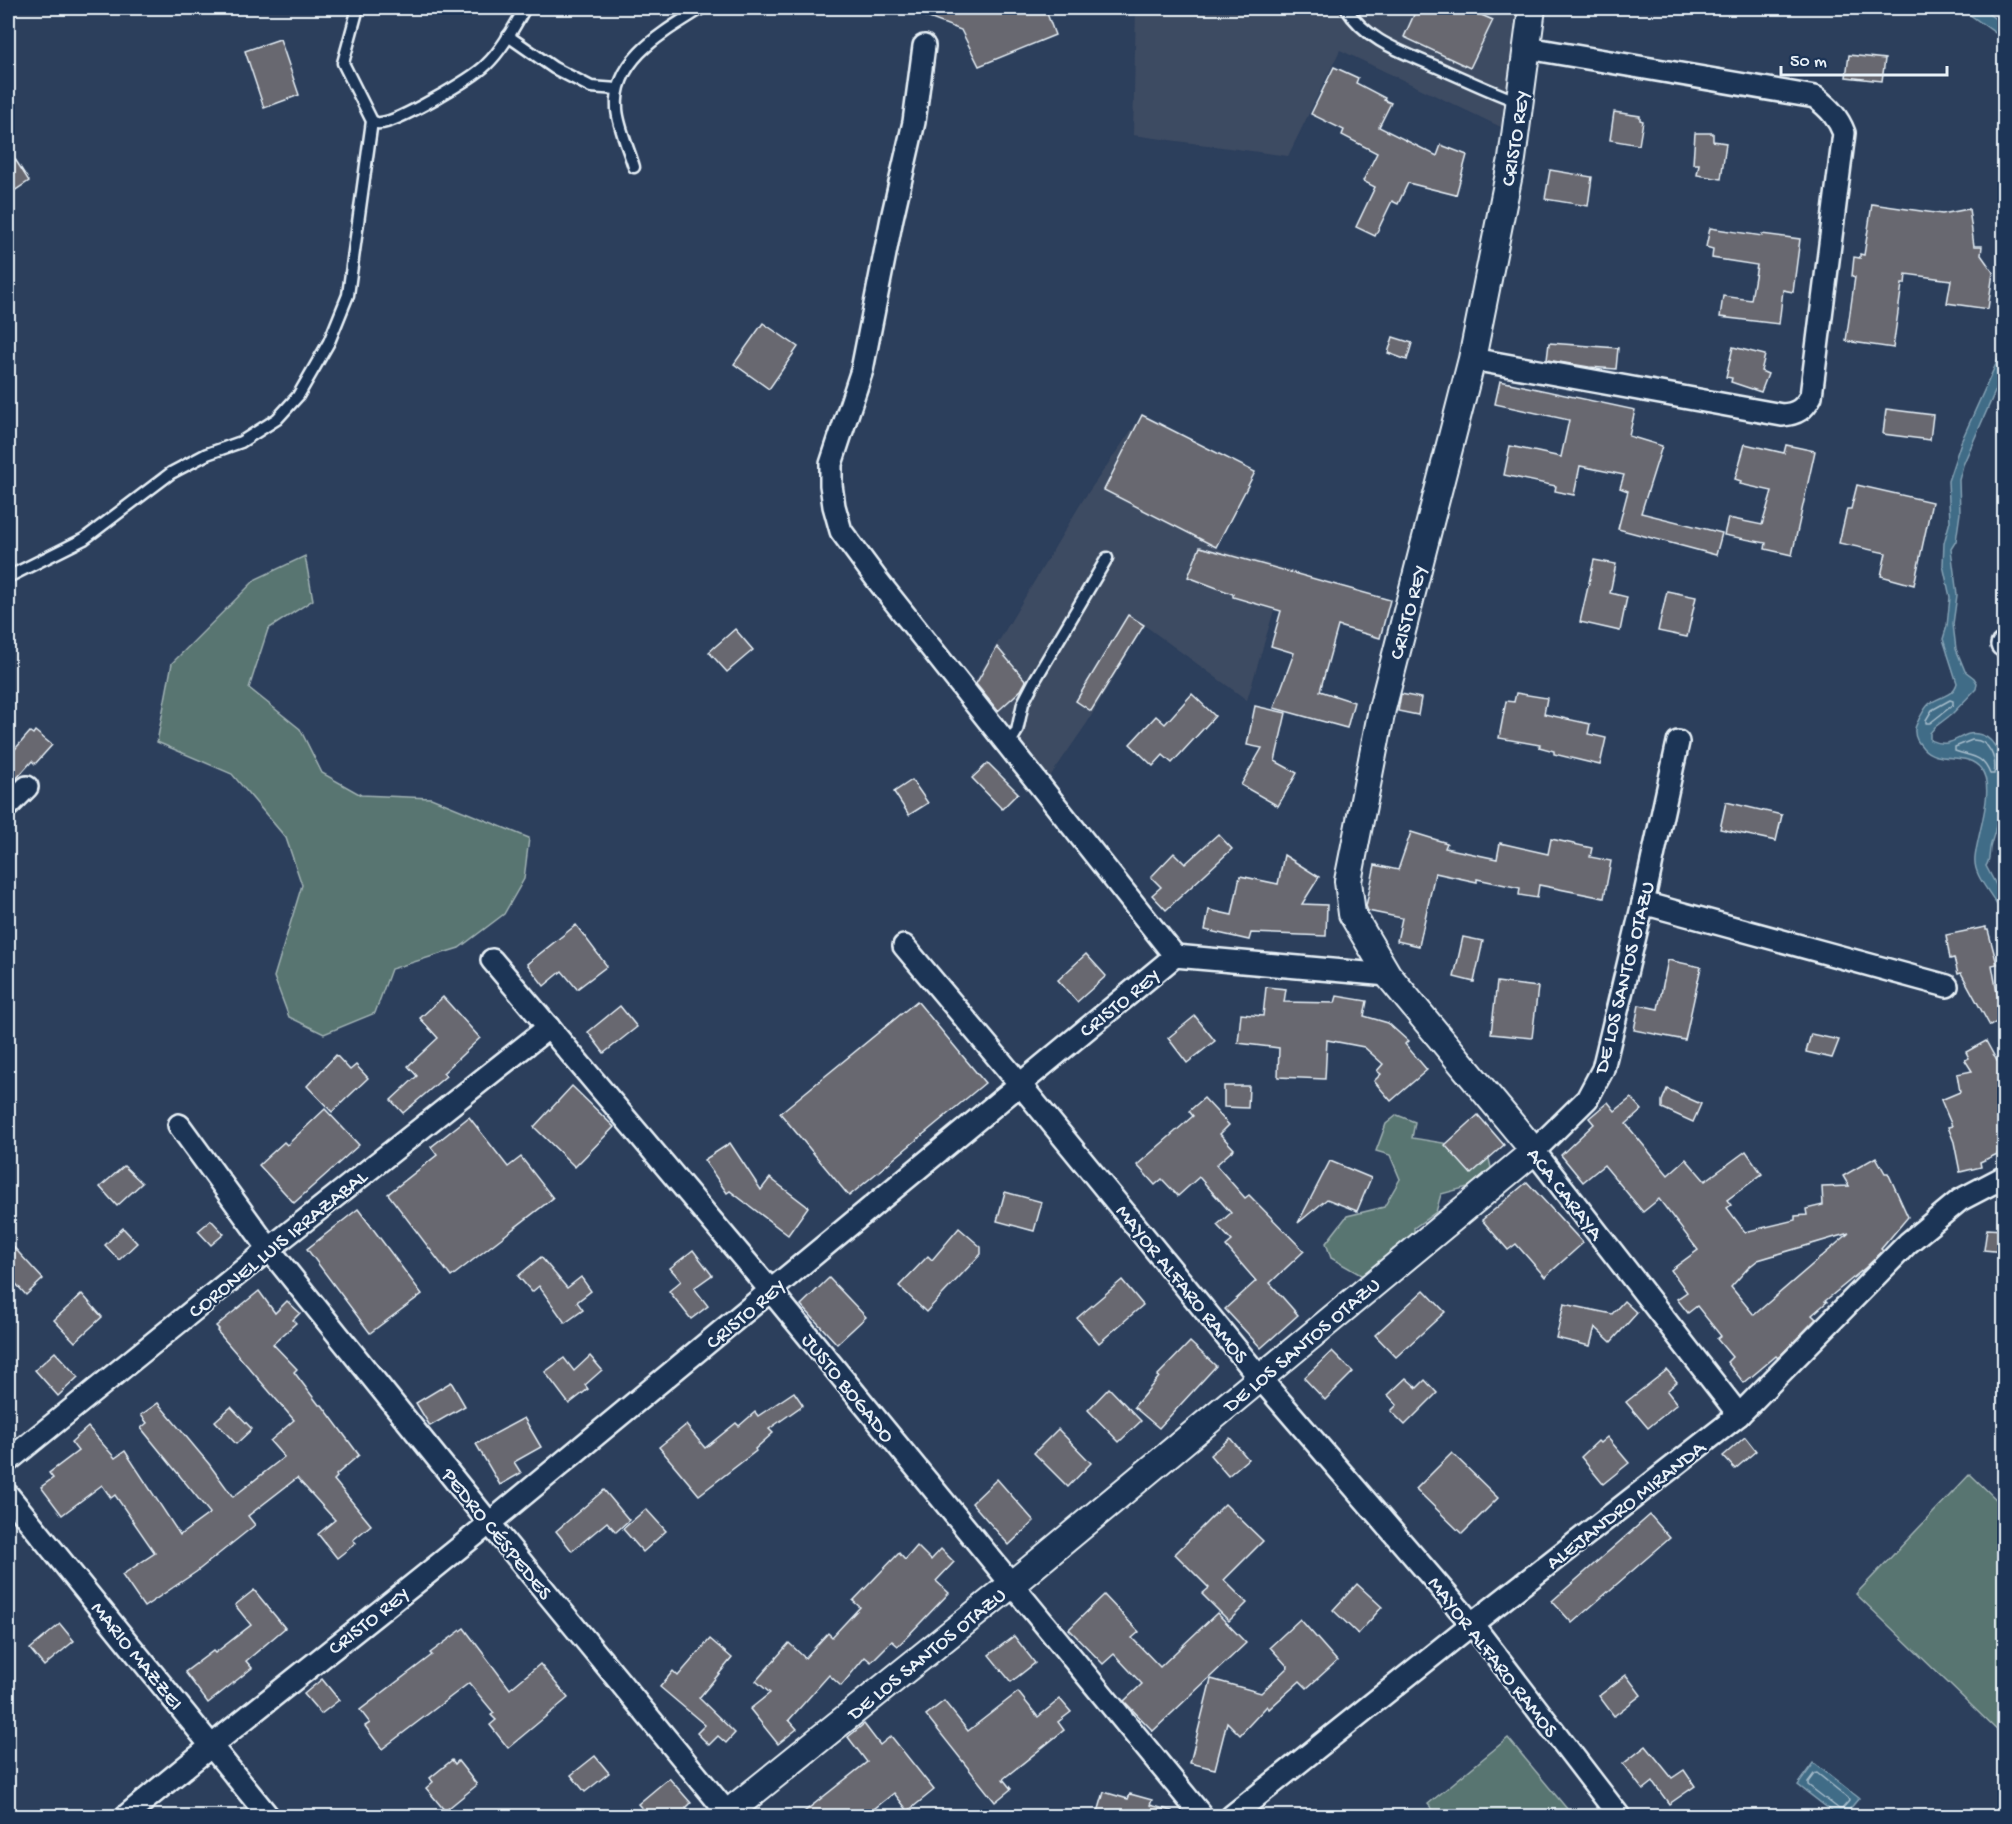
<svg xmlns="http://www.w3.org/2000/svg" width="2012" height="1824" viewBox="0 0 2012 1824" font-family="'Gochi Hand',sans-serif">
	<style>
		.built { fill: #3e4b62 }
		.green { fill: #587471; stroke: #a0b2b4; stroke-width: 1.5 }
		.water { fill: #416c87; stroke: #84a1b4; stroke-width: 1.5 }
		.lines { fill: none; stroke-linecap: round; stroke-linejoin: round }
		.shore { stroke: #a5bccb; stroke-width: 1.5 }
		.building { fill: #676770; stroke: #e8f1f8; stroke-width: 1.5; fill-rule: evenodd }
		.service-casing { stroke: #e8f1f8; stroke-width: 15 }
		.minor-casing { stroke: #e8f1f8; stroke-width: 26 }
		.tertiary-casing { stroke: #e8f1f8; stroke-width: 30 }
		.service { stroke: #1d3557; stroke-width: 10 }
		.minor { stroke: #1d3557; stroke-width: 21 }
		.tertiary { stroke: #1d3557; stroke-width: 26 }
		.labels { text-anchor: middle; stroke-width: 4.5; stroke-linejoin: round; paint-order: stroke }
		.street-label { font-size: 21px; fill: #e8f1f8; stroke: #1d3557 }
	</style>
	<rect width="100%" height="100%" fill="#2c3f5c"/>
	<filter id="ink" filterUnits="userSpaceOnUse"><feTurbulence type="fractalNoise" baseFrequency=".0167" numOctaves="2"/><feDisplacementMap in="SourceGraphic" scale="12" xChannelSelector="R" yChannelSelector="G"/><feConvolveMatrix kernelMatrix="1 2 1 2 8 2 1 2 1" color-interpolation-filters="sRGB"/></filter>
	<g filter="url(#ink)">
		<g class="built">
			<polygon points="1136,8 1516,8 1503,128 1340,50 1288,156 1133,135"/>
			<polygon points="1142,415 1255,472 1216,548 1390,600 1380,638 1274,610 1247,700 1144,625 1087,723 1047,781 969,691 1083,500"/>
		</g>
		<g class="green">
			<polygon points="305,556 313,600 268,629 249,688 300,729 322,773 361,795 431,798 529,838 524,879 504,914 459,948 391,969 375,1013 324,1034 289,1017 274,977 302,885 286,838 232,774 157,742 172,663 256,579"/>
			<polygon points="1397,1115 1415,1122 1412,1138 1467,1147 1484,1138 1494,1180 1441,1194 1436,1212 1414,1228 1414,1244 1393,1249 1387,1273 1368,1279 1331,1258 1326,1243 1347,1216 1384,1207 1400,1179 1390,1155 1376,1151 1386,1124"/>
			<polygon points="1970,1474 2004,1507 2004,1737 1856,1594"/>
			<polygon points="1508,1738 1573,1816 1438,1816 1428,1804"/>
		</g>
		<g class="water">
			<polygon points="1953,8 1980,8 2004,25 2004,39 1963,10"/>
			<path d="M2004 339V371L1963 465 1959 480 1960 513 1956 541 1951 549 1957 595 1953 624 1956 649 1965 671 1974 678 1977 683 1976 689 1952 714 1935 727 1930 733V740C1954 751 1960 730 1978 734 2012 740 2001 807 1995 830 1994 836 1991 842 1990 848 1989 855 1990 860 1986 866L2004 900V928C2003 923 2002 916 2000 911 1993 894 1973 877 1975 858 1977 834 1996 788 1981 769 1967 750 1938 765 1923 748 1919 743 1915 739 1915 732 1914 727 1917 724 1919 719 1922 714 1924 709 1929 704 1938 697 1954 696 1957 683L1943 639 1947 626 1950 597 1943 565 1944 543 1950 521 1948 481 1961 442 2000 355Z"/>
			<polygon points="1814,1763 1859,1798 1844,1816 1838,1816 1798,1785"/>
		</g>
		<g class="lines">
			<g class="shore">
				<polygon points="1950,700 1953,701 1953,705 1930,723 1926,723 1926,720 1932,710"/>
				<path d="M1972 740C1990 739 1997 760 1994 774H1990C1982 754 1971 757 1955 751V747Z"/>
				<polygon points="1817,1773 1848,1798 1849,1801 1842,1809 1839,1809 1808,1785 1808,1782 1814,1774"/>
			</g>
		</g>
		<g class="building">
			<polygon points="905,8 1006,8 1010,14 1028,8 1045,8 1055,35 979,66 961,30 905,9"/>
			<polygon points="1417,8 1465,8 1493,20 1470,68 1404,37"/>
			<polygon points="280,39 299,95 264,108 245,51"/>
			<polygon points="1849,55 1885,59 1882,81 1846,77"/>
			<polygon points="1334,67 1358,78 1356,83 1385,98 1384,100 1391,103 1379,127 1437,156 1441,145 1467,155 1456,195 1408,183 1398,204 1392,201 1375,236 1356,227 1375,187 1363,181 1377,153 1342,135 1344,130 1311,114"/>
			<polygon points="1614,112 1640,116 1640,120 1643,121 1639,145 1610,140"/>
			<polygon points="1695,133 1713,133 1713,141 1726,143 1721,179 1697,175 1699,164 1693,164"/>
			<polygon points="8,148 29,181 8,195"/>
			<polygon points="1550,170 1592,177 1588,206 1545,199"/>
			<polygon points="1872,204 1942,214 1969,209 1974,246 1982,246 1981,255 1993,272 1988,309 1947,303 1951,280 1906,274 1905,284 1902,284 1893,348 1846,341 1855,277 1852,276 1854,257 1860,258 1860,254 1864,255"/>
			<polygon points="1710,228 1762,236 1762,234 1800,239 1793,292 1783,290 1779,324 1720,317 1723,296 1751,300 1757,265 1712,258 1713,249 1706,247"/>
			<polygon points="763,323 798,347 769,389 734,364"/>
			<polygon points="1393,337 1412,343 1407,360 1388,353"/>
			<polygon points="1549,343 1618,348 1616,369 1589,367 1547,360"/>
			<polygon points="1733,347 1765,355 1761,371 1768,374 1761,392 1731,382 1732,378 1726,377"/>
			<polygon points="1500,381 1635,410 1629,436 1662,446 1641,513 1722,533 1716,555 1618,529 1628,491 1620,488 1624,475 1580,466 1574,495 1555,491 1556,486 1504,475 1510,446 1561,457 1569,420 1495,404"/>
			<polygon points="1886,409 1933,415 1930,440 1883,434"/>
			<polygon points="1142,415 1255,472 1216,547 1104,490"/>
			<polygon points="1745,444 1784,453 1786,445 1815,451 1792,555 1765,549 1766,543 1724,535 1728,518 1762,525 1772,491 1740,484 1741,481 1735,479"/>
			<polygon points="1857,485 1932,502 1914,585 1881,576 1886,553 1839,543 1847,509 1851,509"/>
			<polygon points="1200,547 1390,600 1380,638 1338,626 1320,691 1354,702 1347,728 1274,708 1294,653 1271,646 1281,611 1233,597 1233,594 1188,577"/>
			<polygon points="1594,560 1616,564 1610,593 1627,597 1620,631 1580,622"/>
			<polygon points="1667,591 1696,597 1687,637 1658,631"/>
			<polygon points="1128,615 1144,625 1091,711 1076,701"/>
			<polygon points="735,629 753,650 727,672 709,652"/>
			<polygon points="997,647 1026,681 1021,690 998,711 976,684"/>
			<polygon points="1516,693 1547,698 1544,714 1590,724 1588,734 1606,738 1600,765 1554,754 1554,751 1539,747 1540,745 1499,738 1506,701 1514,702"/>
			<polygon points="1192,694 1215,716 1172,763 1163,755 1153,766 1130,744 1156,716 1165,724"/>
			<polygon points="1401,694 1421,698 1418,715 1398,711"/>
			<polygon points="1255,706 1286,713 1275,761 1297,773 1278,806 1241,785 1262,748 1247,745"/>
			<polygon points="35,731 52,745 35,764 32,761 8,788 8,757 30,732 33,734"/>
			<polygon points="988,763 1018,793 1002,809 972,778"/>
			<polygon points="912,780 928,803 909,815 894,792"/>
			<polygon points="1726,802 1782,815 1776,841 1720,829"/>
			<polygon points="1411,832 1447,843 1445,848 1497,859 1500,843 1548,854 1551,839 1592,848 1590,857 1611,861 1604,898 1539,885 1537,898 1519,895 1520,888 1477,879 1477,882 1435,873 1419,946 1397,941 1402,918 1368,911 1366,906 1375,865 1398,870"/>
			<polygon points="1218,834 1232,849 1166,910 1152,895 1161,887 1151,877 1174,853 1185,864"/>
			<polygon points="1284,855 1319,877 1302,904 1327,905 1326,936 1251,933 1249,940 1205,930 1209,910 1232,915 1240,876 1278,884"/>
			<polygon points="576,925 607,966 577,989 562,971 544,986 527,964"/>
			<polygon points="1986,927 1986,930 1988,930 1997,964 1992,965 1997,993 2004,1007 2004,1018 1990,1026 1961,973 1958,974 1954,958 1950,959 1946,935"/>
			<polygon points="1463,937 1483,941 1474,982 1454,977"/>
			<polygon points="1086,954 1106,976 1077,1002 1058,980"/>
			<polygon points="1668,960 1701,967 1685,1040 1634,1030 1639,1005 1658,1009"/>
			<polygon points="1497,982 1538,987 1532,1038 1491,1034"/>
			<polygon points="1266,987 1286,989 1284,1002 1335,1003 1337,996 1367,1001 1364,1016 1388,1023 1408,1041 1405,1044 1427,1070 1391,1101 1374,1081 1381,1074 1377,1071 1383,1064 1364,1047 1327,1040 1325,1079 1278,1077 1279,1048 1238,1043 1241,1014 1263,1016"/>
			<polygon points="443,997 480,1038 443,1073 446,1076 403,1113 391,1100 417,1076 408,1066 438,1038 420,1018"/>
			<polygon points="917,1001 985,1083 849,1196 780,1113"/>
			<polygon points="620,1006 637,1027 604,1053 588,1032"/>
			<polygon points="1195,1016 1215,1041 1187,1063 1168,1038"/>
			<polygon points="1811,1034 1839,1040 1832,1058 1806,1052"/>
			<polygon points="1986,1041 1997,1061 2004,1057 2004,1151 1980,1162 1981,1167 1960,1172 1954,1142 1948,1127 1952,1126 1941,1100 1960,1092 1957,1074 1972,1071 1965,1060 1969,1058 1966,1052"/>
			<polygon points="336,1055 350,1070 356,1065 368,1078 332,1112 307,1086"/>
			<polygon points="572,1086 614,1127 575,1167 534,1127"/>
			<polygon points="1224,1086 1249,1086 1248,1108 1224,1107"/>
			<polygon points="1667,1089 1701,1104 1693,1122 1662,1108 1662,1101"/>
			<polygon points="1204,1098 1229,1125 1220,1134 1234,1149 1216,1165 1245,1198 1249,1195 1304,1251 1270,1283 1298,1315 1261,1348 1225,1309 1256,1281 1226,1246 1232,1241 1217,1225 1231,1213 1199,1177 1178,1196 1162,1179 1155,1185 1137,1165 1193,1116 1189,1111"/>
			<path d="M1631 1098 1642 1110 1626 1124 1668 1175 1686 1159 1705 1181 1746 1151 1762 1174 1727 1200 1731 1205 1727 1208 1745 1232 1795 1220V1216L1807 1215 1806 1209 1823 1205 1822 1187 1849 1186 1843 1176 1876 1157 1885 1173H1888L1908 1217 1881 1249 1883 1251 1865 1268 1825 1301 1827 1302 1812 1315 1816 1319 1778 1358 1776 1356 1744 1383 1727 1362 1732 1357 1717 1339 1721 1336 1697 1306 1688 1313 1677 1299 1687 1292 1671 1270 1698 1250 1659 1199 1643 1212 1604 1165 1583 1182 1561 1155 1594 1124 1589 1118 1608 1102 1615 1111ZM1849 1233 1754 1315 1731 1287 1748 1268 1758 1260Z"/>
			<polygon points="325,1109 359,1145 294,1203 259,1165 284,1142 287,1145"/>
			<polygon points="1478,1115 1504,1145 1471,1174 1445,1145"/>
			<polygon points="469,1117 508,1167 521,1157 553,1198 451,1277 388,1194 437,1155 431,1147"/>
			<polygon points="730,1143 761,1190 770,1178 808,1207 788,1235 730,1191 727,1193 704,1160"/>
			<polygon points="1330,1161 1371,1178 1357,1211 1327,1199 1298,1223"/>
			<polygon points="124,1166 142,1183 117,1206 100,1187"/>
			<polygon points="1527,1182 1583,1243 1545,1277 1516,1244 1508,1250 1482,1220"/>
			<polygon points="1005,1192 1042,1202 1034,1231 997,1221"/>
			<polygon points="358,1209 422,1294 370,1333 307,1249"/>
			<polygon points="211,1220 224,1234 211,1245 198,1231"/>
			<polygon points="123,1228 137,1243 119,1260 105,1245"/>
			<polygon points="959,1228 981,1247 981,1254 926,1312 899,1286 928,1256 932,1260"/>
			<polygon points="1987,1229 2004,1230 2004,1252 1984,1250"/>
			<polygon points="8,1241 43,1279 26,1295 8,1275"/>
			<polygon points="693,1250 712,1275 694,1288 708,1306 691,1319 669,1291 681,1281 670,1268"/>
			<polygon points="541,1257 567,1288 581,1277 591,1291 577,1302 583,1310 565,1323 539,1286 532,1292 518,1276"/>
			<polygon points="829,1278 866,1317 837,1344 801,1305"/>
			<polygon points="1122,1280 1143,1305 1099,1343 1077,1318"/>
			<polygon points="1424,1290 1445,1312 1396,1357 1375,1335"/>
			<polygon points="259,1291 275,1313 287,1301 300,1313 293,1320 296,1323 273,1344 297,1369 294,1372 319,1405 322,1405 359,1455 336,1475 337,1477 334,1480 371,1525 353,1540 356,1543 337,1558 318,1534 335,1520 297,1478 248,1516 255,1525 196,1572 144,1607 122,1575 155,1553 115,1495 111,1498 102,1485 62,1515 41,1487 53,1478 49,1473 78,1451 71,1442 88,1427 115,1458 125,1451 180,1535 210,1513 141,1428 147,1423 141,1415 158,1403 209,1464 233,1497 284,1457 270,1441 294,1420 217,1331 219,1329 216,1326"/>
			<polygon points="82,1294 102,1317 75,1342 54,1320"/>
			<polygon points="1624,1301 1637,1313 1611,1342 1595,1327 1590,1346 1556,1338 1564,1304 1612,1314"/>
			<polygon points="1190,1342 1216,1366 1159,1428 1134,1407 1159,1377 1157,1376"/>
			<polygon points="1332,1351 1353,1372 1325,1400 1304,1378"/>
			<polygon points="55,1352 78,1377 58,1396 35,1370"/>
			<polygon points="590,1356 602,1370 585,1385 588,1389 569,1404 545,1372 564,1358 574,1371"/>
			<polygon points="1667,1370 1677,1382 1667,1391 1677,1404 1648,1428 1626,1402"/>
			<polygon points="1406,1378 1417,1388 1425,1380 1437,1393 1405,1425 1391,1411 1397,1405 1388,1395"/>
			<polygon points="451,1382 465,1406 430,1426 416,1403"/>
			<polygon points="1109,1388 1141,1421 1119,1442 1088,1410"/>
			<polygon points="794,1392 803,1405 769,1429 773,1433 755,1449 756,1451 699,1495 659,1447 686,1425 705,1448 736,1423 739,1426 755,1412 758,1416"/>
			<polygon points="231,1407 252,1429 236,1444 215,1421"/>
			<polygon points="524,1418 541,1447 514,1462 521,1473 500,1485 476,1444"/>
			<polygon points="1058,1429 1091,1463 1068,1487 1034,1453"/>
			<polygon points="1607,1437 1629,1463 1603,1484 1581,1457 1598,1441 1600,1443"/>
			<polygon points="1745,1437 1756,1451 1735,1469 1723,1456"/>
			<polygon points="1230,1438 1248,1459 1228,1476 1210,1455"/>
			<polygon points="1452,1453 1498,1498 1462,1534 1416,1489"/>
			<polygon points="997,1479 1034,1521 1009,1545 972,1503"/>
			<polygon points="604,1490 629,1520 616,1532 607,1522 572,1551 556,1531"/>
			<polygon points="1225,1504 1263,1541 1224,1580 1247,1603 1229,1621 1202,1594 1209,1588 1175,1554"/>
			<polygon points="646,1509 666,1531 643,1552 623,1529"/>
			<polygon points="1650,1515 1670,1538 1572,1623 1552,1601"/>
			<polygon points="917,1546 931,1560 941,1549 954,1562 936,1581 949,1593 898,1646 892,1641 871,1662 865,1657 841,1686 829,1675 789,1720 797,1729 778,1744 750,1709 770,1693 756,1681 789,1643 805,1658 828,1633 832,1637 860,1607 853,1601 899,1553 905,1560"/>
			<polygon points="1357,1584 1382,1607 1358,1634 1333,1610"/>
			<polygon points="254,1590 285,1628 246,1661 252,1668 208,1703 185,1672 213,1651 215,1653 251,1625 235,1605"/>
			<polygon points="1104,1595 1139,1632 1132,1638 1160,1667 1217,1613 1246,1643 1153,1731 1124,1701 1142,1684 1114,1654 1103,1664 1069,1629"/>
			<polygon points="1300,1619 1337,1661 1307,1688 1300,1681 1269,1709 1267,1706 1240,1735 1227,1722 1215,1769 1190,1763 1211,1679 1261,1693 1288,1667 1270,1647"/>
			<polygon points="60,1624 74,1641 44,1666 30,1649"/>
			<polygon points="464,1628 510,1689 540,1664 568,1698 508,1748 490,1725 496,1720 491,1715 494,1713 469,1683 382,1749 365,1726 370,1723 360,1710 432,1655 430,1653"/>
			<polygon points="1014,1636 1035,1663 1011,1682 989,1655"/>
			<polygon points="710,1639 732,1658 699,1698 735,1733 726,1743 718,1736 709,1745 697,1733 705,1725 660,1687 673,1671 678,1676"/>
			<polygon points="1626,1675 1641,1695 1614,1716 1599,1696"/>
			<polygon points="322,1679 339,1700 321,1714 304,1694"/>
			<polygon points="1018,1692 1038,1717 1060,1699 1071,1712 1058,1722 1064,1730 1003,1779 1011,1789 995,1802 926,1715 944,1701 968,1731"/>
			<polygon points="864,1724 880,1745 891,1736 934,1790 908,1811 894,1793 865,1816 799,1816 867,1762 848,1737"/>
			<polygon points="1646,1746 1672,1778 1684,1770 1695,1786 1669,1804 1653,1782 1643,1790 1623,1764"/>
			<polygon points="595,1756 609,1773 585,1792 571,1775"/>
			<polygon points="452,1760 455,1764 458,1761 477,1785 445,1811 426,1788 433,1782 430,1778"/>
			<polygon points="669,1778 691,1803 686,1808 694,1816 649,1816 638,1804"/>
			<polygon points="1104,1792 1128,1799 1130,1794 1152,1800 1150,1805 1172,1811 1171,1816 1097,1816"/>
		</g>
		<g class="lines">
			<defs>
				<g id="service">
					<path d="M1346 8C1368 44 1410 54 1446 71 1471 82 1494 93 1519 102"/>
					<polyline points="508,36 554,68 591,87 617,89"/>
					<path d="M372 121C374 122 378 124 380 123 397 123 473 78 486 65 502 50 514 27 525 8"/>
					<path d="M634 167C629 150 618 126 617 109 613 58 666 31 702 8"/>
					<polyline points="8,577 84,539 171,473 207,454 241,442 277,419 298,396 329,342 348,295 372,121 343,63 358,8"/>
					<polyline points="1008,746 1017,731 1023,703 1035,680 1107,558"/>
				</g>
				<g id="minor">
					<polyline points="924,46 914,122 892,218 862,370 831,464 831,485 834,506 841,531 878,581 1175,956"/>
					<path d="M1472 359 1782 415C1797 414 1804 409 1811 396L1844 133C1838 117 1829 108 1815 97L1528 48"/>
					<polyline points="2002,645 2004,644"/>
					<polyline points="1678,742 1643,903 1603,1069 1587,1099 1534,1151 1739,1415"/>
					<polyline points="8,806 27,787"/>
					<polyline points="1643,903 1947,986"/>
					<polyline points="904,946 1019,1083 1260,1378 1472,1624 1619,1816"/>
					<polyline points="492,960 771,1291 1202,1816"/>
					<polyline points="179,1125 269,1249 490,1524 730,1816"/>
					<polyline points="8,1461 269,1249 549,1027"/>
					<polyline points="8,1495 268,1816"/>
					<path d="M126 1816C246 1715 371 1621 492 1521 721 1334 946 1143 1175 956L1388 975"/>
					<polyline points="1232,1816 1472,1624 1739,1415 1908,1243 1960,1200 2004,1177"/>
				</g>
				<polyline id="tertiary" points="724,1816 1011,1585 1534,1151 1388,975 1352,914 1348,881 1382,709 1472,359 1512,159 1532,8"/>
			</defs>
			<use href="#service" class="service-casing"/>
			<use href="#minor" class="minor-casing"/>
			<use href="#tertiary" class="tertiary-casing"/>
			<use href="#service" class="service"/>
			<use href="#minor" class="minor"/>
			<use href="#tertiary" class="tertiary"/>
		</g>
	</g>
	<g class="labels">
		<g class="street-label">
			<text transform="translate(1514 138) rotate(-81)" y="7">CRISTO REY</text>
			<text transform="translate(1407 612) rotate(-75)" y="7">CRISTO REY</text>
			<text transform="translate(1623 977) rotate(-76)" y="7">DE LOS SANTOS OTAZU</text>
			<text transform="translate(1119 1002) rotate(-39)" y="7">CRISTO REY</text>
			<text transform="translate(1566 1193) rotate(52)" y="7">ACA CARAYA</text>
			<text transform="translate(277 1243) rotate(-39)" y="7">CORONEL LUIS IRRAZABAL</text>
			<text transform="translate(1183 1283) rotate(51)" y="7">MAYOR ALFARO RAMOS</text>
			<text transform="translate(745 1313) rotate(-40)" y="7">CRISTO REY</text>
			<text transform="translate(1301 1344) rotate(-40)" y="7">DE LOS SANTOS OTAZU</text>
			<text transform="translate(849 1387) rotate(51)" y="7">JUSTO BOGADO</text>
			<text transform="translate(1625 1504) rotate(-38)" y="7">ALEJANDRO MIRANDA</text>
			<text transform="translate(498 1533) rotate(51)" y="7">PEDRO CÉSPEDES</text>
			<text transform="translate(368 1620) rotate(-38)" y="7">CRISTO REY</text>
			<text transform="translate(926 1653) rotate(-39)" y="7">DE LOS SANTOS OTAZU</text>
			<text transform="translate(138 1655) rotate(51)" y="7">MARIO MAZZEI</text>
			<text transform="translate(1494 1656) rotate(52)" y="7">MAYOR ALFARO RAMOS</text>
		</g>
	</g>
	<rect width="2012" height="1824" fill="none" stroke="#1d3557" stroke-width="30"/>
	<rect x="15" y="15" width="1982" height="1794" fill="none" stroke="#e8f1f8" stroke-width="2" filter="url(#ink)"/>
	<path d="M1781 66v9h166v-9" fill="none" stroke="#e8f1f8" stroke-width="3"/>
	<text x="1790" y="66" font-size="18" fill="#e8f1f8" stroke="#1d3557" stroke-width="4.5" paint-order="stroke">50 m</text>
</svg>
